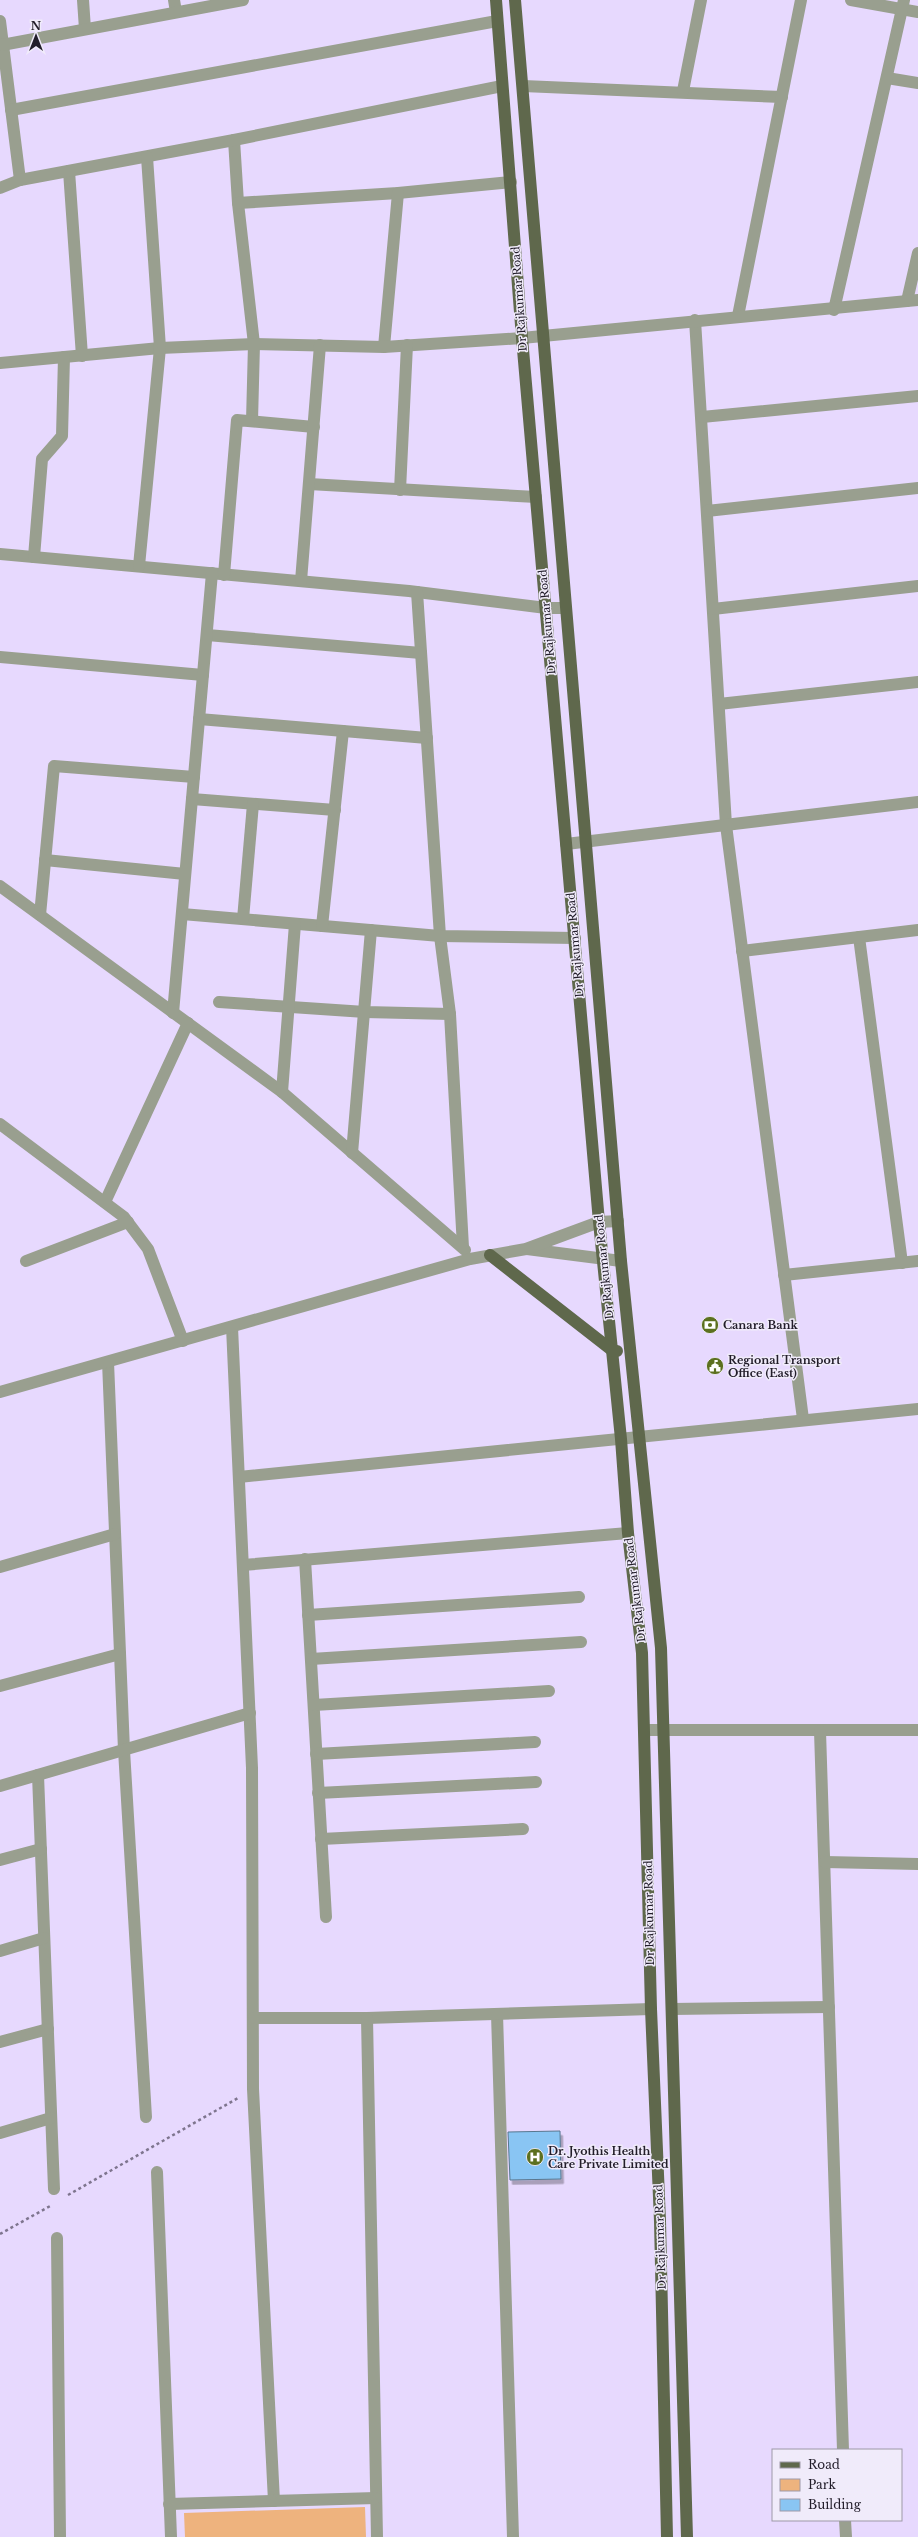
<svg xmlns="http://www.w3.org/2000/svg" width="918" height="2537" viewBox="0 0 918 2537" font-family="'Libre Baskerville',serif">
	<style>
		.green { fill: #eeb37e }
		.building { fill: #89c5f3; stroke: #58778f; filter: url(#shadow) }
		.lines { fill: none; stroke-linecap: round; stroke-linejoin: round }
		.path { stroke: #7e758e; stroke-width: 2.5; stroke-dasharray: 3 3; stroke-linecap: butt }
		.minor { stroke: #999f8f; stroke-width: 12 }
		.major { stroke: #5f684c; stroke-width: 12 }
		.labels { text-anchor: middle; stroke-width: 3; stroke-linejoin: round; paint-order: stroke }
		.street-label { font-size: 11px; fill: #221d2a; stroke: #f0ebfa }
		.poi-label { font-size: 11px; font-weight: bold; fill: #221d2a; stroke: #f0ebfa; text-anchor: start }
	</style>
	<defs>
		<filter id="shadow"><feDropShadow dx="2.5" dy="4.5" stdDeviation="0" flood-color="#0004"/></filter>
	</defs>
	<rect width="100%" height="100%" fill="#e7d9fe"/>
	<polygon class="green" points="365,2507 366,2537 185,2537 184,2513"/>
	<polygon class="building" points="560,2131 561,2179 510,2180 508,2132"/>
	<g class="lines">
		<g class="path">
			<polyline points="68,2195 238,2098"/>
			<polyline points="0,2234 52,2205"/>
		</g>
		<g class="minor">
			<polyline points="83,0 85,29"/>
			<polyline points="174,0 176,12"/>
			<polyline points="851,0 918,12"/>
			<polyline points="0,21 20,180"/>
			<polyline points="2,45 243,0"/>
			<polyline points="887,78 918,83"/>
			<polyline points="523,86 782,97"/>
			<polyline points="683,91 701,0"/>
			<polyline points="11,110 497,21"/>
			<polyline points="234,140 238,203 254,344 252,421"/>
			<polyline points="69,171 82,356"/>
			<polyline points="0,188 20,180 234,140 502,86"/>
			<polyline points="238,203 398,193 511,182"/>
			<polyline points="907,301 918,253"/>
			<polyline points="834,310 904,0"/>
			<polyline points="738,316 801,0"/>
			<polyline points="695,320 726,825 803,1419"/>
			<polyline points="384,347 398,193"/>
			<polyline points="0,363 160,348 254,344 384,347 522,338 918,300"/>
			<polyline points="702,417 918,396"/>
			<polyline points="309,484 536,497"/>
			<polyline points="400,490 407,345"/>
			<polyline points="707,511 918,488"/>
			<polyline points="0,554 409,591 546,608 565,608"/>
			<polyline points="34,557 42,459 62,436 64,357"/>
			<polyline points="139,566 160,348 147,157"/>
			<polyline points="224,575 237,420 314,427"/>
			<polyline points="301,581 320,345"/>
			<polyline points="417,592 440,936 450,1014 463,1247"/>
			<polyline points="713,609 918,586"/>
			<polyline points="207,635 421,653"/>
			<polyline points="0,657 203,675"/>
			<polyline points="719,704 918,682"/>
			<polyline points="199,719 427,738"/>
			<polyline points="192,799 335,810"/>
			<polyline points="566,844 918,802"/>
			<polyline points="45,860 185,874"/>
			<polyline points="0,886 282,1092 465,1250"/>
			<polyline points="182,914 440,936 575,938"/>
			<polyline points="40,915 54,766 194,777"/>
			<polyline points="243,919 253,804"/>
			<polyline points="322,926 343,731"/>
			<polyline points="859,937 902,1263"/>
			<polyline points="742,951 918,930"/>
			<polyline points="219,1002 365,1012 450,1014"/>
			<polyline points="173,1013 212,573"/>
			<polyline points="282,1092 295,924"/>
			<polyline points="0,1124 124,1217 148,1249 183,1341"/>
			<polyline points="352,1153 371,930"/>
			<polyline points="105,1202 188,1023"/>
			<polyline points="527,1249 621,1261"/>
			<polyline points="26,1261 128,1222"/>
			<polyline points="784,1275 918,1261"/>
			<polyline points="232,1327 252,1768 253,2089 274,2501"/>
			<polyline points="108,1362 124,1750 146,2117"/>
			<polyline points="0,1392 470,1259 526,1249 599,1222 618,1221"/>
			<polyline points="239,1477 918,1409"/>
			<polyline points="305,1559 326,1917"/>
			<polyline points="243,1565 628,1533"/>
			<polyline points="0,1567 115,1534"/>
			<polyline points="308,1615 579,1597"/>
			<polyline points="311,1659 581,1642"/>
			<polyline points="0,1686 120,1654"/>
			<polyline points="314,1705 549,1691"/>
			<polyline points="645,1730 918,1730"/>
			<polyline points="820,1731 843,2450"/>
			<polyline points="316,1754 535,1742"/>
			<polyline points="38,1775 54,2189"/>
			<polyline points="0,1786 250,1713"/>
			<polyline points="318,1793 536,1782"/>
			<polyline points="321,1839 523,1829"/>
			<polyline points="0,1860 41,1849"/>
			<polyline points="825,1862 918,1864"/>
			<polyline points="0,1951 44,1938"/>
			<polyline points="672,2009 829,2007"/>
			<polyline points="497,2014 513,2537"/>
			<polyline points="254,2018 367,2018 651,2009"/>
			<polyline points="367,2018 377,2537"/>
			<polyline points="0,2042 48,2029"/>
			<polyline points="0,2133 51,2118"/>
			<polyline points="157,2172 171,2537"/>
			<polyline points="57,2238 60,2537"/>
			<polyline points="169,2504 376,2498"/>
			<polyline points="845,2520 846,2537"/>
		</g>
		<g class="major">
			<polyline points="496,0 522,338 599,1222 621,1439 628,1533 642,1653 651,2009 660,2221 667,2537"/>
			<polyline points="515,0 621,1261 661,1648 687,2537"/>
			<polyline points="490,1255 613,1351 617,1351"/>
		</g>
	</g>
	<defs>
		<symbol id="bank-disc" viewBox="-11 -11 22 22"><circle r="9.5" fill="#5c701f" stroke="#f0ebfa"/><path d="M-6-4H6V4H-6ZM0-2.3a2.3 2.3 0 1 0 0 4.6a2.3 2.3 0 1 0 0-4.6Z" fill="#fff"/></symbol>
		<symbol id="civic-disc" viewBox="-11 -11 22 22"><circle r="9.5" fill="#5c701f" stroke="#f0ebfa"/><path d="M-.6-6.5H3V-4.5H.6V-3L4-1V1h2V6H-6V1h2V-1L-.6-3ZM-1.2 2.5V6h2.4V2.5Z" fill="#fff"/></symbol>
		<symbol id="hospital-disc" viewBox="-11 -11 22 22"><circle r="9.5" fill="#5c701f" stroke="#f0ebfa"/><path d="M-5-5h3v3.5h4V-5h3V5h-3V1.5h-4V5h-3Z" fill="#fff"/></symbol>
	</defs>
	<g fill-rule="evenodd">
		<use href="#bank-disc" x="700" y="1315" width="20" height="20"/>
		<use href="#civic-disc" x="705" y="1356" width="20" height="20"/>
		<use href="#hospital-disc" x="525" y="2147" width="20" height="20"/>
	</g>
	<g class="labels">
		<g class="street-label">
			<text transform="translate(519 299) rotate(-94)" y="4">Dr Rajkumar Road</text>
			<text transform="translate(547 622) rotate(-95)" y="4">Dr Rajkumar Road</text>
			<text transform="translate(575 945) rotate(-95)" y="4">Dr Rajkumar Road</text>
			<text transform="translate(604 1267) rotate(-96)" y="4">Dr Rajkumar Road</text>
			<text transform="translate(635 1590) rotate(-97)" y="4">Dr Rajkumar Road</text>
			<text transform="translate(649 1913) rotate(-91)" y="4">Dr Rajkumar Road</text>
			<text transform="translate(660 2237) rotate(-92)" y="4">Dr Rajkumar Road</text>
		</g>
		<g class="poi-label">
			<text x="723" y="1329">Canara Bank</text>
			<text x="728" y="1364">Regional Transport<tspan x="728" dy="13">Office (East)</tspan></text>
			<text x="548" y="2155">Dr. Jyothis Health<tspan x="548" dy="13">Care Private Limited</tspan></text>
		</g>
	</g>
	<rect x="772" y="2449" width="130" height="72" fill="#f0ebfa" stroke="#9e99a7"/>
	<rect x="780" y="2462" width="20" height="6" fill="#5f684c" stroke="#9e99a7"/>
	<text x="808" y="2469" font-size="12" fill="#221d2a">Road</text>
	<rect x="780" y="2479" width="20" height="12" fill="#eeb37e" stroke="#9e99a7"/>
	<text x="808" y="2489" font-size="12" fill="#221d2a">Park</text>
	<rect x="780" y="2499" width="20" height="12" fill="#89c5f3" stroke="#9e99a7"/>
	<text x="808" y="2509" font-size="12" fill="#221d2a">Building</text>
	<g transform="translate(36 36)" stroke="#f0ebfa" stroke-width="3" paint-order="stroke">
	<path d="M0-3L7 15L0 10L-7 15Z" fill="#221d2a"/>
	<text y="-6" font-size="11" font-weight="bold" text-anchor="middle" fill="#221d2a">N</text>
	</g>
</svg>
